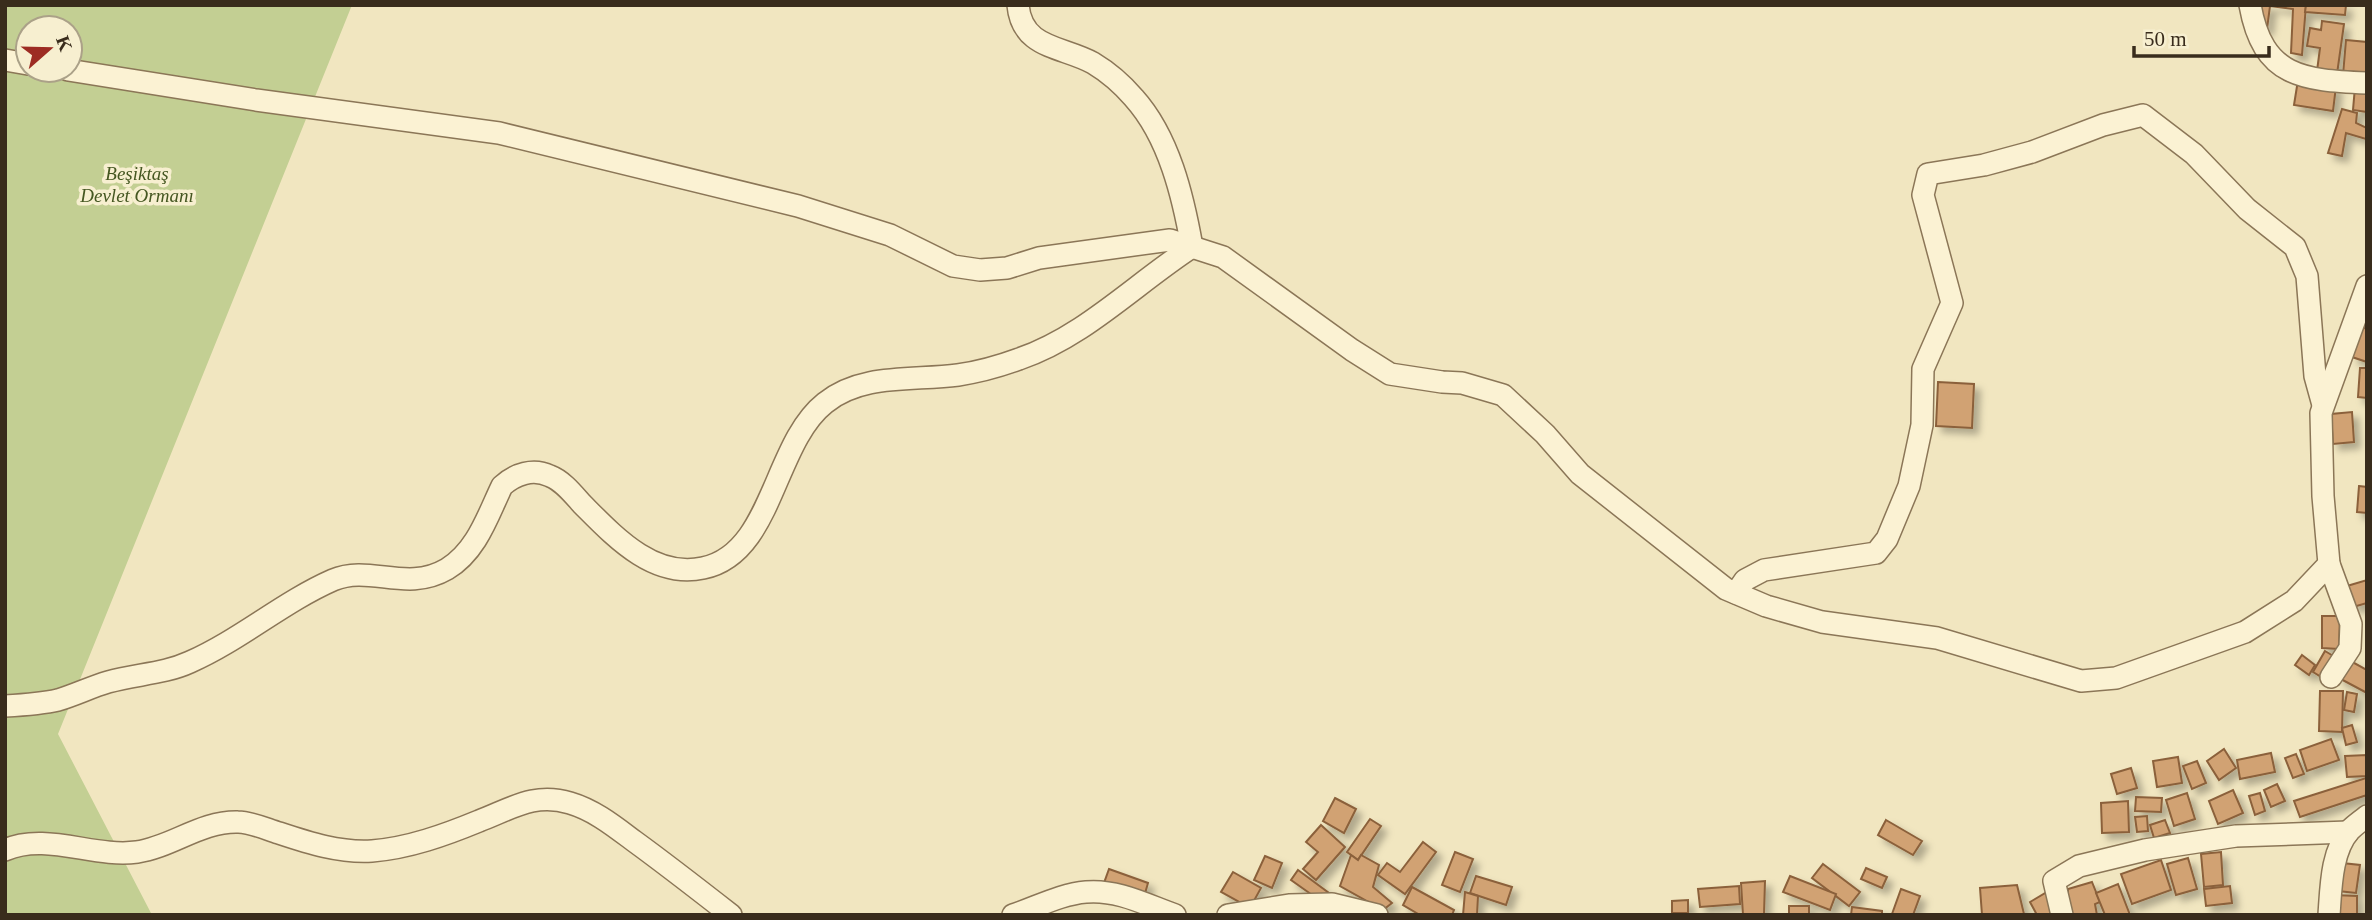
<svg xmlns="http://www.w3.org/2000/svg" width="2372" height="920" viewBox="0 0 2372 920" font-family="'Times New Roman',serif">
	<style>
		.green { fill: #c3cf93; fill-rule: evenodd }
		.building { fill: #d1a273; stroke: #8b613b; stroke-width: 2; filter: url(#shadow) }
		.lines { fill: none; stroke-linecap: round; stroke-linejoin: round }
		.minor-casing { stroke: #8b7657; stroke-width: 24 }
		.minor { stroke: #fbf2d3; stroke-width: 21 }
		.labels { text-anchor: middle; stroke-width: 7; stroke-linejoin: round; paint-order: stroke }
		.park-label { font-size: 19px; font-style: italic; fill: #455721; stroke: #f7efd0 }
	</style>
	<defs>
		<filter id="shadow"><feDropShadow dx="6" dy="6" stdDeviation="3.5" flood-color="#0004"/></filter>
	</defs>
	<rect width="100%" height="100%" fill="#f1e6c0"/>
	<path class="green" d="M5 5H352L58 734 152 915H5ZM28 28H70V70H28Z"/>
	<g class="building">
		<polygon points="2260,5 2306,5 2302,55 2291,53 2293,9 2270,6 2267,29 2261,29"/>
		<polygon points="2306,5 2346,5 2345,15 2305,12"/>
		<polygon points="2322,21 2344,24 2337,74 2317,71 2320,48 2307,46 2310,28 2321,30"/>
		<polygon points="2346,40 2367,42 2367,77 2343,75"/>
		<polygon points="2298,80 2336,86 2333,111 2294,105"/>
		<polygon points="2355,87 2367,87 2367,112 2353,110"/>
		<polygon points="2342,109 2357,113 2356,123 2367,128 2366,139 2346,133 2342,156 2328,153"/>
		<polygon points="2362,327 2367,329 2367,362 2352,357"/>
		<polygon points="2360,368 2367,368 2367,398 2358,397"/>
		<polygon points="1938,382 1974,384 1972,428 1936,426"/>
		<polygon points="2352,412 2354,442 2333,444 2331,414"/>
		<polygon points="2359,486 2367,487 2367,513 2357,512"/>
		<polygon points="2367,580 2367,603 2353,607 2347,586"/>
		<polygon points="2322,616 2340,616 2339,649 2322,648"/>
		<polygon points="2325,651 2335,657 2323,678 2313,672"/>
		<polygon points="2302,655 2315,665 2309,675 2295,665"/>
		<polygon points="2347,659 2367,670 2367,693 2337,677"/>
		<polygon points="2320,691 2343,691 2342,732 2319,731"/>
		<polygon points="2347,692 2357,694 2354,712 2344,710"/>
		<polygon points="2352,725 2357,742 2346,745 2342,728"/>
		<polygon points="2331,739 2339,760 2307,771 2300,750"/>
		<polygon points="2224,749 2236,768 2219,780 2207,761"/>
		<polygon points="2271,753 2275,772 2240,779 2237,760"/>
		<polygon points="2296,754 2304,774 2293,778 2285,758"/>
		<polygon points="2367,755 2367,776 2347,777 2345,756"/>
		<polygon points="2178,757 2182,783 2157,787 2153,761"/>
		<polygon points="2197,761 2206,783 2192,789 2183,766"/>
		<polygon points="2131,768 2137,788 2117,794 2111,774"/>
		<polygon points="2366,778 2367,795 2300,817 2294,801"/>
		<polygon points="2277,784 2285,801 2271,807 2264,790"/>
		<polygon points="2233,790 2243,813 2218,824 2209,801"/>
		<polygon points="2187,793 2195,819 2174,826 2166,800"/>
		<polygon points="2260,793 2265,811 2255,815 2249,796"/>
		<polygon points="2136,797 2162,798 2161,812 2135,811"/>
		<polygon points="1335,798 1356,809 1344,833 1323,821"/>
		<polygon points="2128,801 2129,832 2102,833 2101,803"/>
		<polygon points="2147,816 2148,831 2137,832 2135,817"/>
		<polygon points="1370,819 1381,826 1358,860 1347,852"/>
		<polygon points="1886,820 1922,841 1913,855 1878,835"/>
		<polygon points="2165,820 2170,833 2154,838 2150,825"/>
		<polygon points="1321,825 1345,847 1316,880 1303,869 1318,852 1306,842"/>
		<polygon points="1423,842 1436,852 1405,894 1378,875 1387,863 1400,872"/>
		<polygon points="1455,852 1473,859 1460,892 1442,885"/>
		<polygon points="2221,852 2223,885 2204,887 2201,854"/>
		<polygon points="1351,855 1358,860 1361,855 1379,865 1373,887 1392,903 1383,910 1340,886"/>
		<polygon points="1265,856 1282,863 1272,888 1254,880"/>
		<polygon points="2188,858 2197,889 2176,895 2167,864"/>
		<polygon points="2161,860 2171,890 2132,904 2121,874"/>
		<polygon points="2342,863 2360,865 2356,893 2338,891"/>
		<polygon points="1823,864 1860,892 1849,906 1812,878"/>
		<polygon points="1866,868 1887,877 1882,888 1861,879"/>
		<polygon points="1109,869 1148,883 1144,897 1104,883"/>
		<polygon points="1298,870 1329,893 1322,902 1291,880"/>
		<polygon points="1233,872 1261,888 1250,908 1221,892"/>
		<polygon points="1476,876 1512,887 1506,905 1470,893"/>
		<polygon points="1790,876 1836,894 1830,910 1783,892"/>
		<polygon points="1765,881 1764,914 1769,915 1743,915 1741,883"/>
		<polygon points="2092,882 2100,902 2095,904 2097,915 2067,915 2068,889"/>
		<polygon points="2118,884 2130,915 2105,915 2096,893"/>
		<polygon points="2017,885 2024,914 1982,915 1980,888"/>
		<polygon points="1739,886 1740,904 1700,907 1698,889"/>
		<polygon points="2230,886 2232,903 2206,906 2204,889"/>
		<polygon points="1412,887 1454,910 1452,915 1420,915 1403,905"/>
		<polygon points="1901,889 1920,896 1913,915 1892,914"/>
		<polygon points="1465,892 1478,896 1477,915 1463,915"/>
		<polygon points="2047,892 2057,915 2037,915 2030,902"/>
		<polygon points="2334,895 2357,896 2357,915 2334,915"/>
		<polygon points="1688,900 1688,913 1672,913 1672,901"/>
		<rect x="1789" y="906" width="20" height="9"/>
		<polygon points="1852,907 1882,911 1882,915 1851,915"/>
	</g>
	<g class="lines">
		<defs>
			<g id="minor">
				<path d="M2250 5C2263 78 2303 80 2367 83"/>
				<polyline points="5,60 28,64"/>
				<polyline points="68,70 256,100 499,133 798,206 890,235 953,266 980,270 1007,268 1039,258 1170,240 1192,247 1223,257 1352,350 1390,374 1442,382 1462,383 1503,395 1545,434 1580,474 1726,589 1766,606 1822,622 1937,638 2081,681 2116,678 2245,632 2294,601 2329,564 2323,496 2321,413 2367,286"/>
				<polyline points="2329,564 2351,624 2350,648 2331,677"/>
				<polyline points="1736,593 1745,580 1764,570 1876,553 1887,539 1909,486 1922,425 1923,369 1952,303 1923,195 1928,174 1984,165 2032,152 2103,125 2143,115 2194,154 2247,209 2295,247 2307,276 2315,376 2323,405"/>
				<path d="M5 706C23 705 41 704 58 700 75 695 91 687 108 682 136 674 164 674 190 662 240 640 283 602 333 580 370 564 406 593 447 569 477 551 488 515 502 486 515 474 533 468 550 476 563 481 573 494 582 504 614 536 653 579 703 568 773 554 773 444 825 403 862 373 914 381 958 375 978 372 1000 366 1019 359 1084 337 1135 284 1192 247 1183 196 1169 137 1134 98 1122 84 1108 72 1093 63 1062 46 1022 49 1018 5"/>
				<path d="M5 850C46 832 94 858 137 852 172 847 201 821 238 822 251 822 266 829 279 833 309 843 340 853 372 851 409 848 445 835 479 821 511 809 534 792 570 803 594 810 614 826 634 841 667 865 699 890 731 915"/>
				<path d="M1013 915C1037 907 1061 894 1086 892 1117 889 1147 905 1175 915"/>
				<polyline points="1228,915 1289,905 1332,904 1377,915"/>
				<polyline points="2062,915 2054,881 2079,866 2145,850 2236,836 2348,832"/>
				<path d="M2329 915C2331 888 2331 851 2350 830 2355 825 2361 821 2367 816"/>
			</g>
		</defs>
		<use href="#minor" class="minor-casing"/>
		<use href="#minor" class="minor"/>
	</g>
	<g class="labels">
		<g class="park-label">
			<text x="137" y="180">Beşiktaş<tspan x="137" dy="22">Devlet Ormanı</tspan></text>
		</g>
	</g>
	<rect width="2372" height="920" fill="none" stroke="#392c1c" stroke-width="14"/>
	<g transform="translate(49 49) rotate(70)"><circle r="33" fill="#f7efd0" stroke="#aba188" stroke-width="2"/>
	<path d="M0-5L12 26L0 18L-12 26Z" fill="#9d2c23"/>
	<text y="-10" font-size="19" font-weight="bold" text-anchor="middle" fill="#392c1c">K</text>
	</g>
	<path d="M2134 46v10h135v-10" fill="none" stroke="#392c1c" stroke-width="3.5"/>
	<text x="2144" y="46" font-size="21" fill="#392c1c" stroke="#f7efd0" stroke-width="5" paint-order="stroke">50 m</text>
</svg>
